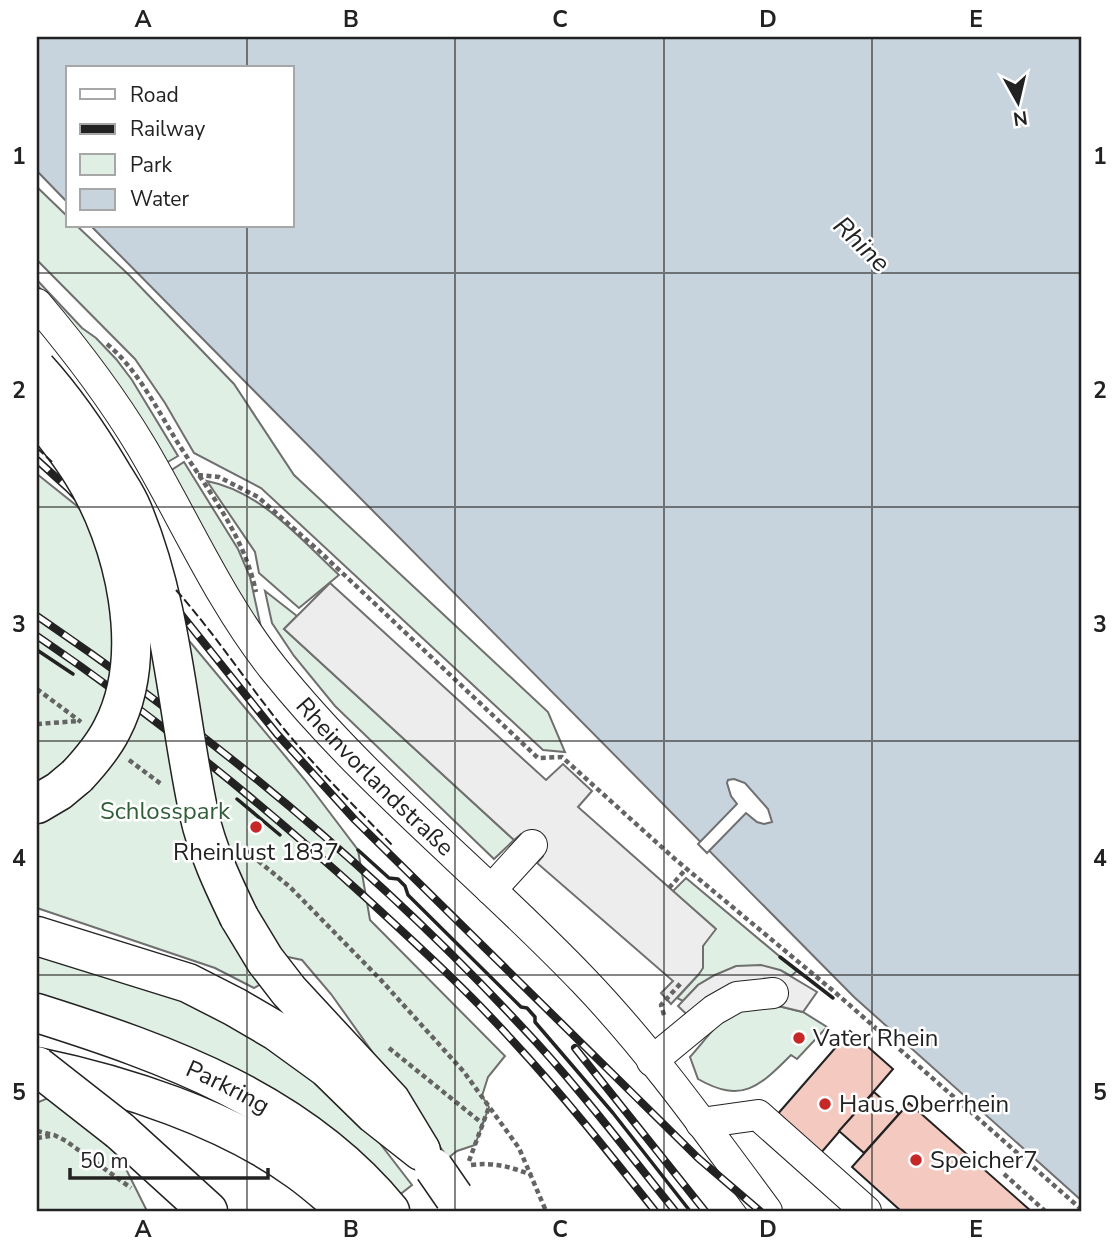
<svg xmlns="http://www.w3.org/2000/svg" width="1119" height="1248" viewBox="0 0 1119 1248" font-family="'Nunito Sans',sans-serif">
	<style>
		.green { fill: #e0efe3; stroke: #6f6f6f; stroke-width: 2 }
		.parking { fill: #ededed; stroke: #6f6f6f; stroke-width: 2 }
		.water { fill: #c7d3dd; stroke: #6f6f6f; stroke-width: 2 }
		.pier { fill: #fff; stroke: #6f6f6f; stroke-width: 2 }
		.building { fill: #f3c9c0; stroke: #222; stroke-width: 2 }
		.lines { fill: none; stroke-linecap: round; stroke-linejoin: round }
		.minor-casing { stroke: #222; stroke-width: 32 }
		.major-casing { stroke: #222; stroke-width: 41 }
		.highway-casing { stroke: #222; stroke-width: 41 }
		.path { stroke: #646464; stroke-width: 4.5; stroke-dasharray: 5 3.5; stroke-linecap: butt }
		.minor { stroke: #fff; stroke-width: 30 }
		.major { stroke: #fff; stroke-width: 38 }
		.highway { stroke: #fff; stroke-width: 38 }
		.rail-casing { stroke: #222; stroke-width: 8 }
		.rail { stroke: #fff; stroke-width: 5; stroke-dasharray: 16; stroke-linecap: butt }
		.major-bridge-casing { stroke: #222; stroke-width: 41; stroke-linecap: butt }
		.highway-bridge-casing { stroke: #222; stroke-width: 41; stroke-linecap: butt }
		.major-bridge { stroke: #fff; stroke-width: 38 }
		.highway-bridge { stroke: #fff; stroke-width: 38 }
		.fence { stroke: #222; stroke-width: 2; stroke-dasharray: 9 3.5; stroke-linecap: butt }
		.wall { stroke: #222; stroke-width: 3.5 }
		.grid { fill: none; stroke: #222; stroke-width: 2; stroke-opacity: 0.55 }
		.poi-dot { fill: #c62828; stroke: #fff; stroke-width: 2.5 }
		.labels { text-anchor: middle; stroke-width: 5; stroke-linejoin: round; paint-order: stroke }
		.street-label { font-size: 24px; fill: #222; stroke: #fff }
		.park-label { font-size: 24px; fill: #2f5e38; stroke: #fff }
		.poi-label { font-size: 24px; fill: #222; stroke: #fff; text-anchor: start }
		.water-label { font-size: 26px; font-style: italic; fill: #222; stroke: #fff }
		.neatline { fill: none; stroke: #222; stroke-width: 2.5 }
		.grid-label { font-size: 23px; text-anchor: middle; font-weight: bold; fill: #222 }
	</style>
	<rect width="100%" height="100%" fill="#fff"/>
	<g class="green">
		<polygon points="37,187 68,217 68,226 77,226 129,275 234,384 294,475 548,712 565,752 543,750 261,488 194,453 165,403 135,359 37,260"/>
		<polygon points="37,280 82,328 96,338 116,359 132,380 178,456 166,463 52,302 37,285"/>
		<polygon points="184,462 238,549 250,577 262,632 224,570 170,471"/>
		<polygon points="37,474 77,506 305,780 358,850 370,920 505,1056 488,1077 482,1096 489,1107 475,1145 457,1151 448,1158 331,994 302,960 236,946 261,984 254,988 215,968 37,908"/>
		<path d="M207 481C262 492 299 538 339 575L299 608 259 573 255 552Z"/>
		<polygon points="265,591 297,616 284,629 514,840 494,859 335,706 294,656 272,623"/>
		<polygon points="686,878 797,971 791,976 780,970 715,975 698,985 683,1001 677,998 699,974 703,946 707,939 673,891"/>
		<polygon points="37,946 157,984 291,1059 348,1102 412,1185 398,1196 37,998"/>
		<path d="M770 1004 803 1012 827 1027 797 1059 791 1055C759 1087 742 1104 698 1079L690 1057C719 1024 724 1009 770 1004Z"/>
		<polygon points="83,1083 147,1211 37,1211 37,1101 39,1102"/>
	</g>
	<g class="parking">
		<polygon points="330,583 546,780 563,764 592,791 578,807 716,929 703,946 703,968 699,974 671,1004 661,993 673,981 537,863 543,856 521,834 514,840 284,629"/>
		<polygon points="761,965 780,970 817,992 803,1012 770,1004 745,1007 718,1024 708,1035 678,1006 698,985 715,975 736,966"/>
	</g>
	<polygon class="water" points="37,37 1082,37 1082,1201 854,997 91,226 292,226 292,68 68,68 68,203 37,171"/>
	<polygon class="pier" points="734,779 745,783 768,809 772,822 764,824 757,822 746,813 707,853 698,844 737,804 731,796 727,783 728,780"/>
	<g class="building">
		<polygon points="850,1031 893,1069 820,1154 776,1116"/>
		<polygon points="874,1092 899,1114 864,1153 839,1131"/>
		<polygon points="909,1103 1031,1211 901,1211 852,1167"/>
	</g>
	<g class="lines">
		<defs>
			<g id="minor">
				<path id="s1" d="M37 304C75 349 111 396 141 446 185 520 219 600 273 668 365 783 483 875 584 981 652 1052 709 1133 767 1211"/>
				<polyline points="491,890 532,845"/>
				<polyline points="652,1061 714,1010 737,997 773,993"/>
				<polyline points="701,1123 758,1115 866,1211"/>
			</g>
			<g id="major">
				<polyline points="239,917 265,960 289,991 391,1101 420,1149"/>
				<path d="M37 1067C124 1085 226 1118 299 1171 316 1183 332 1198 348 1211"/>
			</g>
			<g id="highway">
				<polyline points="37,804 59,791 77,776"/>
				<polyline points="37,936 188,983 235,1007 276,1031 327,1068 374,1114 421,1151"/>
				<path id="s2" d="M37 1013C167 1054 301 1102 390 1211"/>
				<polyline points="120,1131 208,1211"/>
			</g>
		</defs>
		<use href="#minor" class="minor-casing"/>
		<use href="#major" class="major-casing"/>
		<use href="#highway" class="highway-casing"/>
		<g class="path">
			<path d="M107 344C137 369 156 407 176 440 207 489 244 535 256 592"/>
			<polyline points="198,475 219,477 258,497 318,550 538,758 562,757 676,860 837,994 1082,1210"/>
			<polyline points="37,689 81,722"/>
			<polyline points="37,724 78,721"/>
			<polyline points="129,760 161,784"/>
			<polyline points="245,850 290,887 380,979 464,1072 519,1148 546,1211"/>
			<polyline points="669,888 686,869"/>
			<polyline points="664,1015 661,1005 681,983"/>
			<polyline points="389,1048 483,1124"/>
			<polyline points="37,1131 54,1135 66,1141 131,1188"/>
			<polyline points="37,1138 50,1136"/>
			<polyline points="469,1161 489,1107"/>
			<path d="M471 1165C494 1162 511 1167 532 1175"/>
			<polyline points="1004,1174 1045,1211"/>
		</g>
		<use href="#minor" class="minor"/>
		<use href="#major" class="major"/>
		<use href="#highway" class="highway"/>
		<defs>
			<g id="rail">
				<polyline points="37,460 69,489 144,568 277,734 355,820 698,1158 760,1211"/>
				<path d="M37 616C212 735 378 872 522 1027 577 1085 625 1149 675 1211"/>
				<path d="M37 636C152 714 260 802 364 896 415 943 466 989 512 1040 563 1095 609 1153 655 1211"/>
				<polyline points="575,1048 705,1211"/>
			</g>
		</defs>
		<use href="#rail" class="rail-casing"/>
		<use href="#rail" class="rail"/>
		<defs>
			<g id="major-bridge">
				<path d="M37 369C66 401 89 435 111 472 118 484 127 496 132 509 173 606 177 712 199 814 207 850 223 884 239 917"/>
				<polyline points="434,1168 454,1197"/>
			</g>
			<g id="highway-bridge">
				<path d="M37 413C53 432 69 452 82 473 125 541 151 654 112 729 103 747 91 761 77 776"/>
				<polyline points="37,1066 120,1131"/>
			</g>
		</defs>
		<use href="#major-bridge" class="major-bridge-casing"/>
		<use href="#highway-bridge" class="highway-bridge-casing"/>
		<use href="#major-bridge" class="major-bridge"/>
		<use href="#highway-bridge" class="highway-bridge"/>
		<g class="fence">
			<polyline points="37,448 52,462"/>
			<path d="M176 590C215 634 247 683 284 729 318 770 356 808 393 846"/>
		</g>
		<g class="wall">
			<polyline points="37,650 73,674"/>
			<polyline points="237,799 280,835"/>
			<polyline points="358,850 389,878 398,879 405,886 408,895 521,1007 527,1008 535,1017 535,1022 613,1113 690,1211"/>
			<polyline points="780,957 833,998"/>
		</g>
	</g>
	<path class="grid" d="M247 37V68M455 37V1211M664 37V1211M872 37V1211M247 226V1211M37 273H1082M37 507H1082M37 741H1082M37 975H1082"/>
	<g class="poi-dot">
		<circle cx="256" cy="827" r="7"/>
		<circle cx="799" cy="1038" r="7"/>
		<circle cx="825" cy="1104" r="7"/>
		<circle cx="916" cy="1160" r="7"/>
	</g>
	<g class="labels">
		<g class="street-label">
			<text dy="8" stroke="none"><textPath href="#s1" startOffset="584">Rheinvorlandstraße</textPath></text>
			<text dy="8" stroke="none"><textPath href="#s2" startOffset="205">Parkring</textPath></text>
		</g>
		<g class="park-label">
			<text x="165" y="819">Schlosspark</text>
		</g>
		<g class="poi-label">
			<text x="256" y="860" text-anchor="middle">Rheinlust 1837</text>
			<text x="813" y="1046">Vater Rhein</text>
			<text x="839" y="1112">Haus Oberrhein</text>
			<text x="930" y="1168">Speicher7</text>
		</g>
		<g class="water-label">
			<text transform="translate(862 244) rotate(44)" y="9">Rhine</text>
		</g>
	</g>
	<rect width="1119" height="1248" fill="none" stroke="#ffffff" stroke-width="77"/>
	<rect x="66" y="66" width="228" height="161" fill="#ffffff" stroke="#a7a7a7" stroke-width="2"/>
	<rect x="80" y="89" width="35" height="10" fill="#ffffff" stroke="#a7a7a7" stroke-width="2"/>
	<text x="130" y="102" font-size="21" fill="#222222">Road</text>
	<rect x="80" y="124" width="35" height="10" fill="#222222" stroke="#a7a7a7" stroke-width="2"/>
	<text x="130" y="136" font-size="21" fill="#222222">Railway</text>
	<rect x="80" y="154" width="35" height="21" fill="#e0efe3" stroke="#a7a7a7" stroke-width="2"/>
	<text x="130" y="172" font-size="21" fill="#222222">Park</text>
	<rect x="80" y="189" width="35" height="21" fill="#c7d3dd" stroke="#a7a7a7" stroke-width="2"/>
	<text x="130" y="206" font-size="21" fill="#222222">Water</text>
	<g transform="translate(1018 102) rotate(172)" stroke="#ffffff" stroke-width="5" paint-order="stroke">
	<path d="M0-5L12 26L0 18L-12 26Z" fill="#222222"/>
	<text y="-10" font-size="19" font-weight="bold" text-anchor="middle" fill="#222222">N</text>
	</g>
	<path d="M70 1168v10h198v-10" fill="none" stroke="#222222" stroke-width="3.5"/>
	<text x="80" y="1168" font-size="21" fill="#222222" stroke="#ffffff" stroke-width="5" paint-order="stroke">50 m</text>
	<rect x="38" y="38" width="1042" height="1172" class="neatline"/>
	<g class="grid-label">
		<text x="143" y="27">A</text>
		<text x="351" y="27">B</text>
		<text x="560" y="27">C</text>
		<text x="768" y="27">D</text>
		<text x="976" y="27">E</text>
		<text x="19" y="164">1</text>
		<text x="1100" y="164">1</text>
		<text x="19" y="398">2</text>
		<text x="1100" y="398">2</text>
		<text x="19" y="632">3</text>
		<text x="1100" y="632">3</text>
		<text x="19" y="866">4</text>
		<text x="1100" y="866">4</text>
		<text x="19" y="1100">5</text>
		<text x="1100" y="1100">5</text>
		<text x="143" y="1237">A</text>
		<text x="351" y="1237">B</text>
		<text x="560" y="1237">C</text>
		<text x="768" y="1237">D</text>
		<text x="976" y="1237">E</text>
	</g>
</svg>
